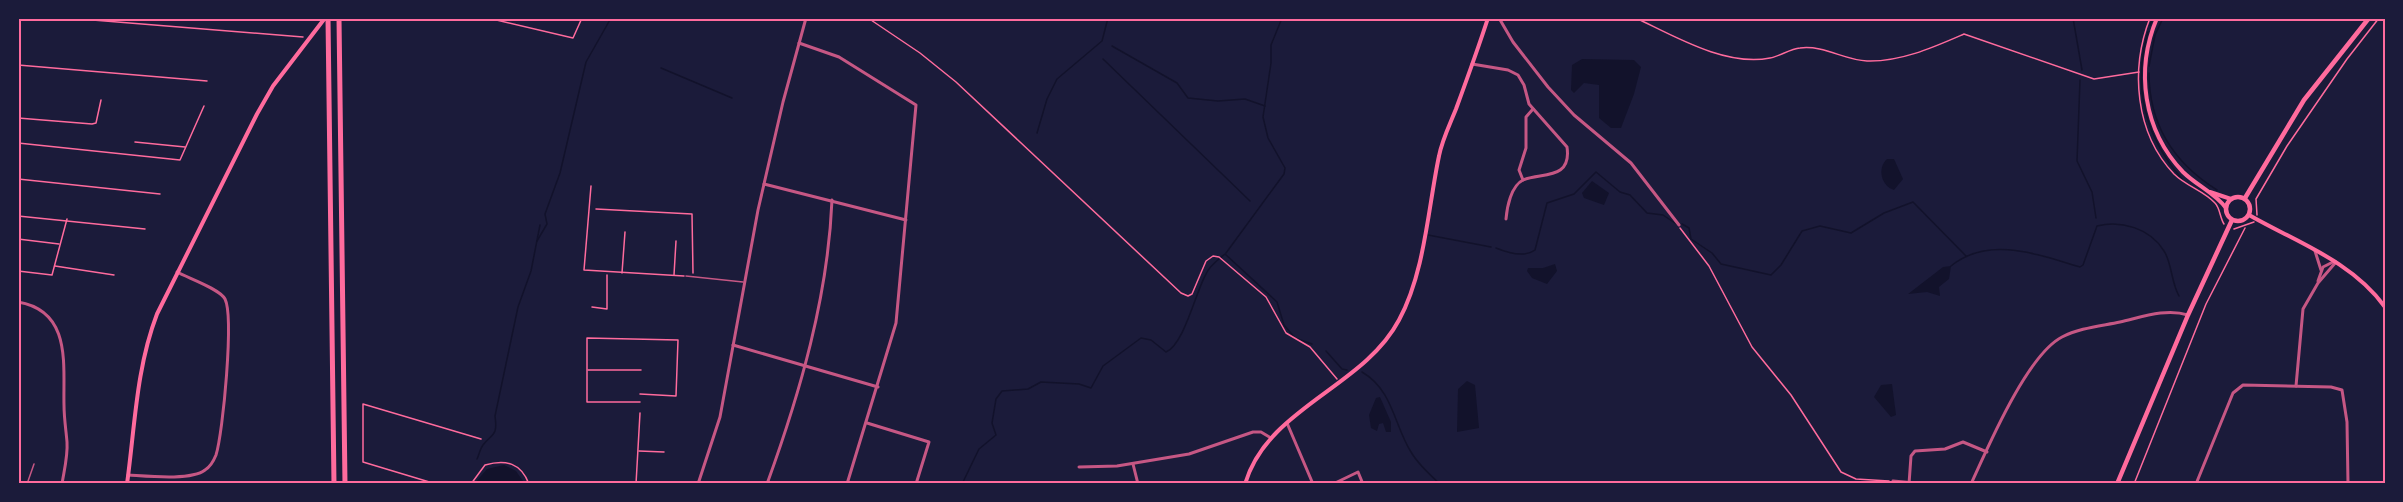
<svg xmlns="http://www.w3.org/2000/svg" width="2403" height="502" viewBox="0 0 2403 502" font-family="'Roboto Condensed',sans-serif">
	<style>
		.water { fill: #12122b }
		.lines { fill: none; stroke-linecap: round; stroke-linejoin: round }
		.stream { stroke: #12122b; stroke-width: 1.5 }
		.path { stroke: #ff6b9d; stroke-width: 1.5 }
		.service { stroke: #c65784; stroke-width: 1.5 }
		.minor { stroke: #c65784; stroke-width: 3 }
		.secondary { stroke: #ff6b9d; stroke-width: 4 }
		.primary { stroke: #ff6b9d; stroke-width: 4.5 }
		.motorway { stroke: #ff6b9d; stroke-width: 5 }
		.neatline { fill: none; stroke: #ff6b9d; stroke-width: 2 }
	</style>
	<rect width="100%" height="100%" fill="#1b1b3a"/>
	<g class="water">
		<polygon points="1582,59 1634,60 1641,67 1634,94 1621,128 1611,128 1599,118 1599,85 1584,83 1574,93 1571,90 1572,65"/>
		<path d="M1887 159H1894L1903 179 1894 190C1881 186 1877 168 1887 159Z"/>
		<polygon points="1592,181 1609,193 1604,205 1584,198 1582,193"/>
		<polygon points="1555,264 1557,271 1547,284 1532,278 1527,271 1528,268 1543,268"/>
		<polygon points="1951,266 1949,279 1939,287 1940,296 1927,292 1908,294 1943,267"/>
		<polygon points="1467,381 1475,385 1479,428 1457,432 1458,389"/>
		<polygon points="1892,384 1896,415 1891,417 1874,397 1881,385"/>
		<polygon points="1380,397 1391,422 1391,432 1386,432 1383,423 1379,424 1377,431 1371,428 1369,415 1376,398"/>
		<polygon points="504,465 516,471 525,484 474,484 487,469"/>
	</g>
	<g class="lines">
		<g class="stream">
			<polyline points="2073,18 2082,70"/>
			<polyline points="2150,25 2153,18"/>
			<path d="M2148 32C2132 86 2145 137 2182 179"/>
			<polyline points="1112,46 1177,83 1188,98 1218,101 1245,99 1265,106"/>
			<polyline points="1103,59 1250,201"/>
			<polyline points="2149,66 2155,35 2163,18"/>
			<polyline points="661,68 732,98"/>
			<path d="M2149 73C2149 124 2174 163 2217 190"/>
			<polyline points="2080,80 2077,161 2092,192 2096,218"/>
			<polyline points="1037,133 1047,99 1057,79 1102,41 1108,18"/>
			<polyline points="1682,224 1689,228 1691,239 1712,253 1721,264 1771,275 1781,265 1802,231 1820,226 1851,233 1884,213 1913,202 1966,256"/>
			<polyline points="1428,235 1491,247"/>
			<polyline points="537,241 547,224 545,214 560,173 586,62 611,18"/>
			<path d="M1496 248C1508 253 1524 258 1535 250L1547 203 1574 194 1596 172 1620 192 1630 195 1647 213 1663 215 1678 225"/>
			<polyline points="1226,253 1284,174 1285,168 1268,138 1263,117 1271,63 1271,45 1282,18"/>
			<path d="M1951 266C1989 235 2039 255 2080 267L2083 265 2097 226C2121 220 2150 228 2164 251 2172 263 2171 282 2179 296"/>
			<polyline points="1326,351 1342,369 1347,370"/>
			<path d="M1362 372C1393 390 1394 425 1411 452 1418 464 1430 475 1440 484"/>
			<path d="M477 459C479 455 480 449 483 445 492 433 498 437 495 416L518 307 531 271 540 225"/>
			<path d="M962 484 979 449 996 435 992 423 996 399 1002 391 1028 389 1041 382 1079 384 1091 388 1103 366 1141 338 1151 340 1166 352C1184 345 1196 291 1206 274 1210 265 1218 260 1225 254L1277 302 1284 325 1295 338 1312 344"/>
		</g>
		<g class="path">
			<polyline points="68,18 303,37"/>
			<polyline points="488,18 573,38 582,18"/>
			<polyline points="868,18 920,53 956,82 1181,293 1188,296 1192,294 1206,261 1213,256 1219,257 1266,297 1286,333 1310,347 1337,379"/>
			<path d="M1636 18C1674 36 1726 67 1770 58 1780 56 1790 49 1800 48 1824 45 1844 60 1867 61 1901 62 1934 47 1964 34L2094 79 2139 72"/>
			<path d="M2150 18C2130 69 2135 133 2174 174 2186 186 2204 191 2215 203 2220 208 2220 218 2224 224"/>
			<polyline points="18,65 207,81"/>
			<polyline points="18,118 92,124 96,123 101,100"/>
			<polyline points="135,142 185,147"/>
			<polyline points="18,143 180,160 204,106"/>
			<polyline points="18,179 160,194"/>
			<polyline points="591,186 584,270 684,276"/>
			<polyline points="596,209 692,214 693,273"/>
			<polyline points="2257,215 2256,199 2287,146 2347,59 2379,18"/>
			<polyline points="18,216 145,229"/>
			<polyline points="1680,228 1709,266 1752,347 1791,395 1841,472 1856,479 1889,481"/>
			<polyline points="2234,229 2254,222"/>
			<polyline points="18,239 59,244"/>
			<polyline points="55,266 114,275"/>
			<polyline points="18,271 52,275 67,219"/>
			<polyline points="622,273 625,232"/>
			<polyline points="674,275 676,241"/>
			<polyline points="592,307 607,309 607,275"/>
			<polyline points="588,370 641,370"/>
			<polyline points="640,402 587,402 587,338 678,340 676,396 640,394"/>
			<polyline points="639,451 664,452"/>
			<polyline points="436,484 363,462 363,404 481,439"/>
			<path d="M471 484 485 465C506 459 521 463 529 484"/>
			<polyline points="636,484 640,413"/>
			<polyline points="2134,484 2206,304 2245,228"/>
		</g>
		<g class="service">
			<polyline points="686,276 743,282"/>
			<polyline points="27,484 34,464"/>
		</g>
		<g class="minor">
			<polyline points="1499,18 1513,42 1548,87 1574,115 1631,163 1679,225"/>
			<polyline points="799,43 839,57 916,105 896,323 847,484"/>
			<path d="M1472 64 1508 70 1518 75 1524 85 1529 104 1567 147C1572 181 1540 172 1523 180 1511 186 1507 207 1506 219"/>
			<polyline points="1523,180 1519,170 1526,148 1526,117 1533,109"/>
			<polyline points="764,184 906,220"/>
			<polyline points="2315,251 2321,270"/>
			<polyline points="2318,281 2323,267 2333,262"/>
			<path d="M18 302C72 311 63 365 64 405 64 418 66 430 67 442 68 456 64 471 62 484"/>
			<polyline points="733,345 878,387"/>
			<polyline points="2296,386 2303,309 2318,283 2336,262"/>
			<polyline points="867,423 929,442 916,484"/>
			<polyline points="1287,423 1313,484"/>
			<polyline points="1133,464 1138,484"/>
			<polyline points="1079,467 1117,466 1189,454 1253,432 1261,432 1271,438"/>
			<path d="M128 475C146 476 191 481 205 470 210 467 214 460 216 455 223 433 234 317 225 299 220 289 188 278 177 272"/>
			<polyline points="1893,481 1926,484"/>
			<polyline points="698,484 720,417 758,210 783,102 806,18"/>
			<path d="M767 484C800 393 828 297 832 200"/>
			<polyline points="1333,484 1358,472 1363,484"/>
			<polyline points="1909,484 1911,456 1915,451 1945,449 1963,442 1987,452"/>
			<path d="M1971 484C1988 447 2027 355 2062 337 2079 328 2101 326 2120 322 2142 317 2166 308 2188 315"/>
			<polyline points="2196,484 2233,393 2243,385 2331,387 2342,390 2347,422 2348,484"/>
		</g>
		<g class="secondary">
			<path d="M2157 18C2135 70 2143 130 2183 172 2196 185 2215 193 2226 208"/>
			<polyline points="2210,192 2231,199"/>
			<path d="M2249 215C2296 242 2352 261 2385 307"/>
			<path d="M127 484C135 426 136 369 157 314L257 114 273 86 325 18"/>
			<path d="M1245 484C1268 407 1363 388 1399 320 1425 272 1428 208 1439 156 1442 140 1450 124 1456 109 1467 79 1478 49 1488 18"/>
		</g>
		<g class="primary">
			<circle cx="2238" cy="209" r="12"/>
			<polyline points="2245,198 2304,100 2369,18"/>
			<polyline points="2117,484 2188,315 2232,220"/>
		</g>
		<g class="motorway">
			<polyline points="328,18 334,484"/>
			<polyline points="339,18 345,484"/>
		</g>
	</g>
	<rect width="2403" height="502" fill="none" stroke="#1b1b3a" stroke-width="39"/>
	<rect x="20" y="20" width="2364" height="462" class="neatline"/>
</svg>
